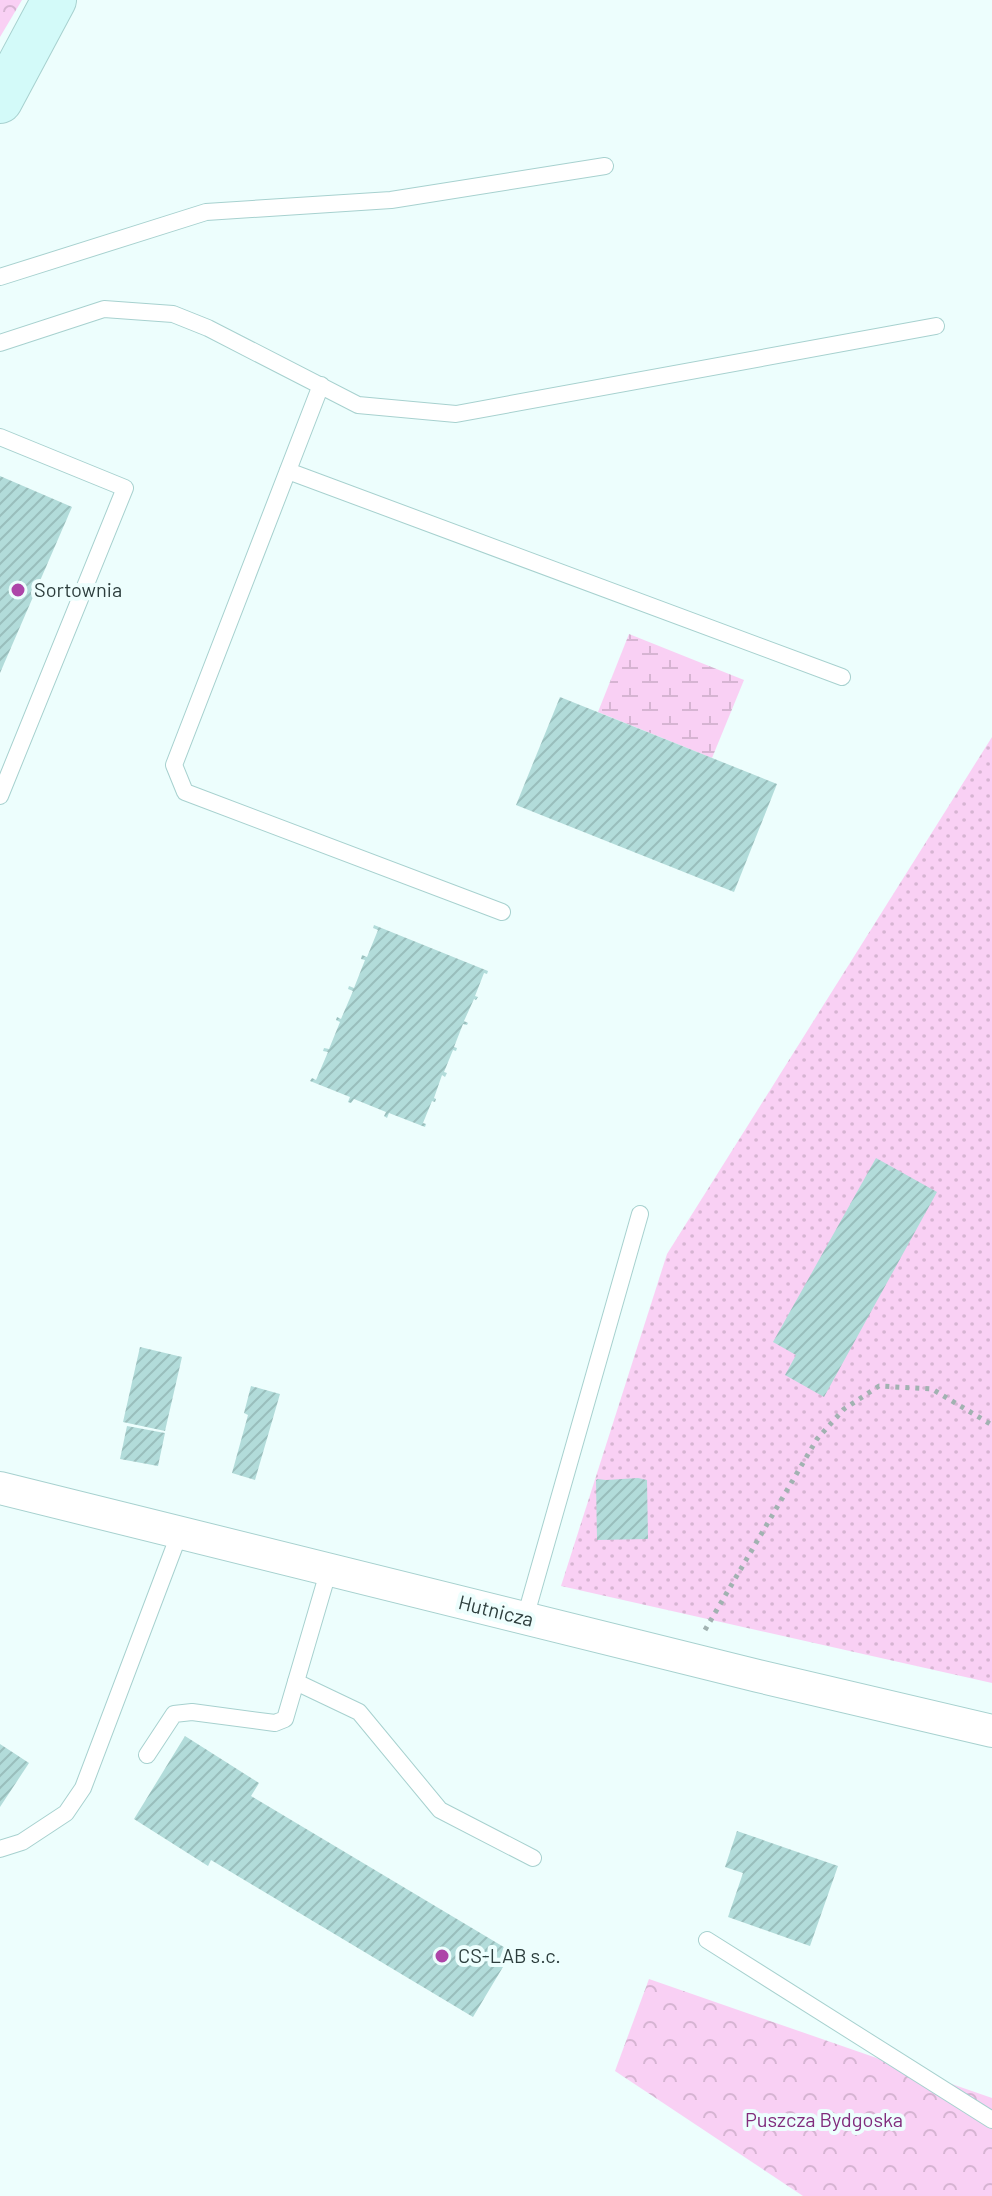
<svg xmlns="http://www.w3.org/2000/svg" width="992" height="2196" viewBox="0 0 992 2196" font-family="Barlow,sans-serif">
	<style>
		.grass { fill: url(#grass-dots) }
		.forest { fill: url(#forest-crowns) }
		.wetland { fill: url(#wetland-marsh) }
		.building { fill: url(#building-hatch) }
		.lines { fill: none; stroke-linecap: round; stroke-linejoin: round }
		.lane-casing { stroke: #a7d1cf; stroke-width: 18 }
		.street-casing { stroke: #a7d1cf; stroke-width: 34 }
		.secondary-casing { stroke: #a7d1cf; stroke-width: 46 }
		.path { stroke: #a1b2b1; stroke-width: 5; stroke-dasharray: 4 6; stroke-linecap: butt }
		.lane { stroke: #fff; stroke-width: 16 }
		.street { stroke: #fff; stroke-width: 32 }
		.secondary { stroke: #d3faf9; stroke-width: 44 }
		.poi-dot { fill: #ad45a8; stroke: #edfefd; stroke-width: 3 }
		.labels { text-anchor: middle; stroke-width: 8; stroke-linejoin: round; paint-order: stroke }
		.poi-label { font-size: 20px; fill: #2d3e3d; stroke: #edfefd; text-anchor: start }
		.street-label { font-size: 20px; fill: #2d3e3d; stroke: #edfefd }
		.park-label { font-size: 20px; fill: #812c7d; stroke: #edfefd }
	</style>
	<defs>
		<pattern id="grass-dots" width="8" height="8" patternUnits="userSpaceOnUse" patternTransform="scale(2)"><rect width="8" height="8" fill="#f9d0f4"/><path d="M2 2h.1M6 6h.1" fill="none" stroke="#d6b4d2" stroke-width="1.8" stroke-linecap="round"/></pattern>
		<pattern id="forest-crowns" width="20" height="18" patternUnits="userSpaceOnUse" patternTransform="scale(2)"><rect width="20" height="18" fill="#f9d0f4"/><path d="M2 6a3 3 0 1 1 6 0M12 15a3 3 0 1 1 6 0" fill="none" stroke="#d6b4d2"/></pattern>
		<pattern id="wetland-marsh" width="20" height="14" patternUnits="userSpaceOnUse" patternTransform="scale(2)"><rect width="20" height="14" fill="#f9d0f4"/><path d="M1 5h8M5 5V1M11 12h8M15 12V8" fill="none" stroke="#d6b4d2"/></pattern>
		<pattern id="building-hatch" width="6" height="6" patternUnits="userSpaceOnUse" patternTransform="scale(2)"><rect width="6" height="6" fill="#b2dcda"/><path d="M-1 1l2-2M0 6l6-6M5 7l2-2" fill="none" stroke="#99bebc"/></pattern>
	</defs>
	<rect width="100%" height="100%" fill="#edfefd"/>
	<polygon class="grass" points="992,737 992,1683 561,1586 667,1254"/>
	<g class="forest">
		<polygon points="0,0 22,0 0,37"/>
		<polygon points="649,1979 992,2098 992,2196 803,2196 615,2071"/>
	</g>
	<polygon class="wetland" points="629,634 744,680 712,758 598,712"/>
	<g class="building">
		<polygon points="0,476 72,507 0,673"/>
		<polygon points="560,697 777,784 734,892 516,805"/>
		<polygon points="374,925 488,971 487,974 484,973 475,996 478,997 476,1000 474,999 464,1021 468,1023 467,1025 463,1024 454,1047 457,1048 456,1051 453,1050 444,1072 447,1073 445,1077 442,1075 434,1098 436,1099 435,1102 432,1101 423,1123 426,1124 425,1127 389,1113 387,1118 384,1116 386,1112 354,1099 351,1103 348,1102 350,1097 310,1081 312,1078 316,1080 328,1052 323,1051 324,1048 329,1049 340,1022 336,1020 337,1017 341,1019 353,991 348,989 349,986 354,988 365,960 361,959 362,955 367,957 378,930 373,928"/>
		<polygon points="876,1158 937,1192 824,1397 785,1375 796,1355 773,1342"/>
		<polygon points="140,1347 182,1357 165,1431 123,1422"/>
		<polygon points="251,1386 280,1394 255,1480 232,1473 248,1415 244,1413"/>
		<polygon points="127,1426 165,1433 158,1466 120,1459"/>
		<polygon points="638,1478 647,1480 648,1539 597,1540 596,1480 598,1479 606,1480"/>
		<polygon points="185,1736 259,1783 251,1796 512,1952 473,2017 211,1860 208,1866 134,1819"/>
		<polygon points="0,1744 29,1763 0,1807"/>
		<polygon points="737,1831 838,1866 810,1946 728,1917 743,1873 725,1867"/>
	</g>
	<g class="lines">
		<defs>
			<g id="lane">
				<polyline points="0,277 206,212 391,200 605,166"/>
				<polyline points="0,343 104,309 173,314 208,328 358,405 456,414 936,326"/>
				<polyline points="321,385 174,765 185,792 502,912"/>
				<polyline points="0,437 125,488 0,796"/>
				<polyline points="288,471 842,677"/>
				<polyline points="525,1618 640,1214"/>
				<polyline points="296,1682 359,1712 440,1810 533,1858"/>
				<polyline points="147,1755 174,1714 192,1712 275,1723 285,1719 329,1569"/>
				<polyline points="0,1849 22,1842 66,1813 83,1788 180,1532"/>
				<polyline points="707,1940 992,2120"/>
			</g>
			<polyline id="street" points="0,1488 758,1676 992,1731"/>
			<polyline id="secondary" points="0,101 54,0"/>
		</defs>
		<use href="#lane" class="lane-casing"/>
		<use href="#street" class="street-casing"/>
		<use href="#secondary" class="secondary-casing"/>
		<polyline class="path" points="705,1630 817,1439 844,1409 879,1386 932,1389 992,1425"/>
		<use href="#lane" class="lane"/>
		<use href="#street" class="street"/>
		<use href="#secondary" class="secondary"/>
	</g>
	<g class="poi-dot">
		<circle cx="18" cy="590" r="8"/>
		<circle cx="442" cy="1956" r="8"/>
	</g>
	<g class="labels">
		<g class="poi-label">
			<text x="34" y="597">Sortownia</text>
			<text x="458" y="1963">CS-LAB s.c.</text>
		</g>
		<g class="street-label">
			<text transform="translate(496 1611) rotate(14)" y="7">Hutnicza</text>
		</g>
		<g class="park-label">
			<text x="824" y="2127">Puszcza Bydgoska</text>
		</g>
	</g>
</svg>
